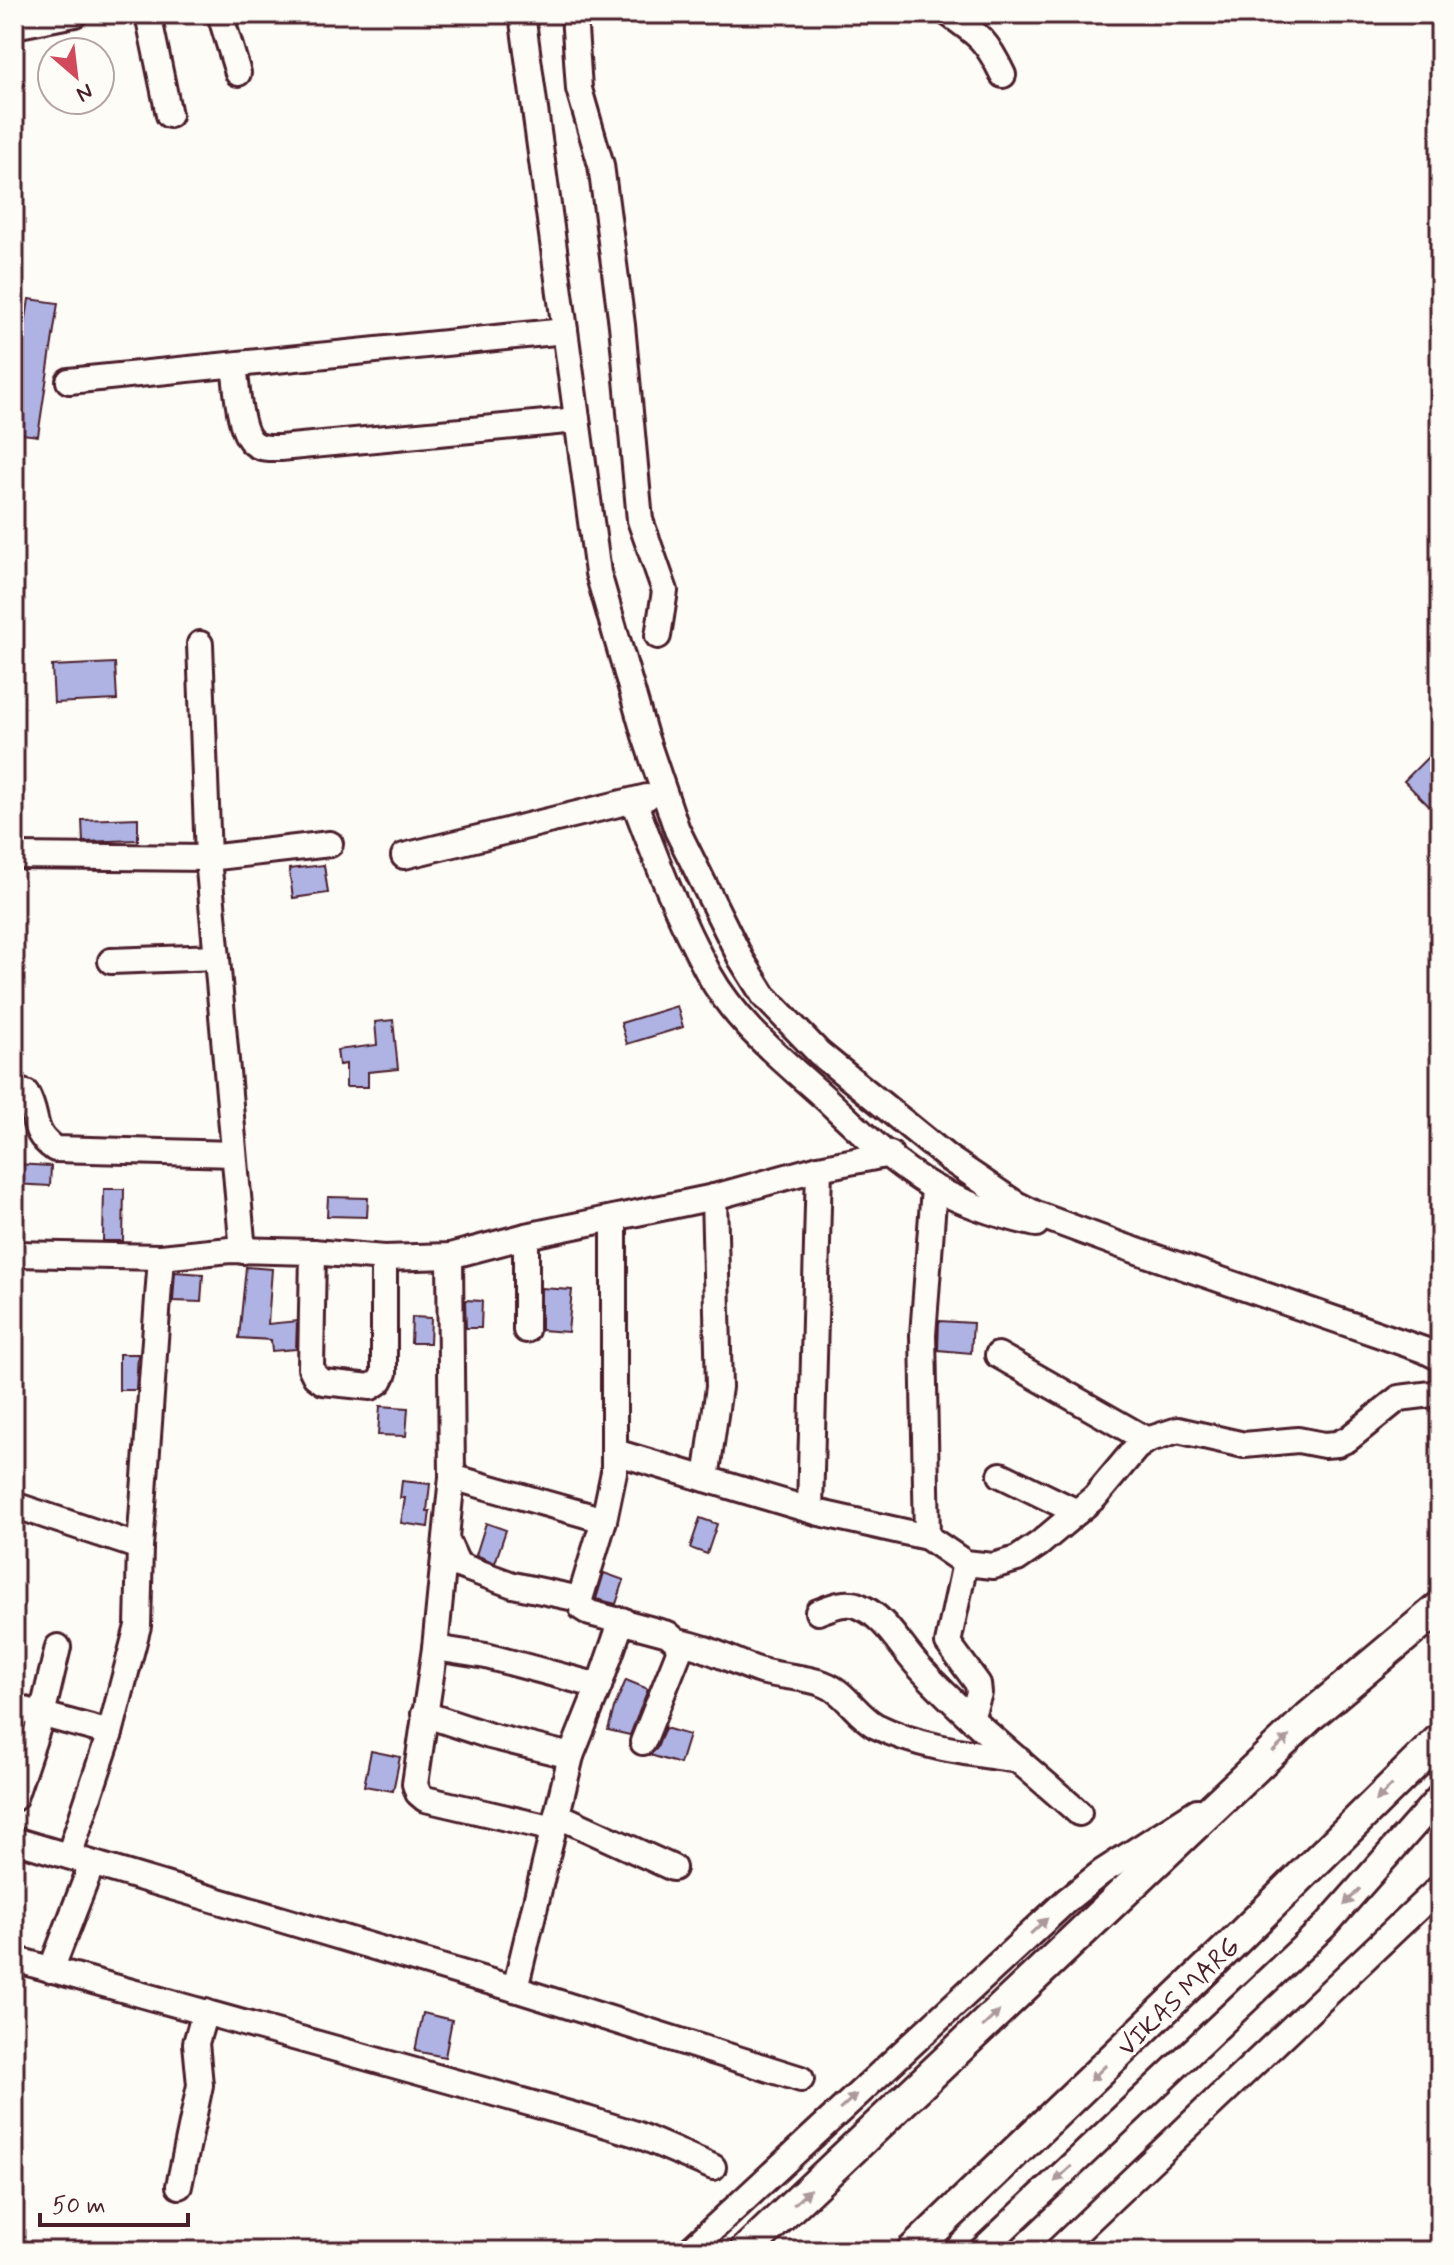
<svg xmlns="http://www.w3.org/2000/svg" width="1454" height="2265" viewBox="0 0 1454 2265" font-family="Mynerve,sans-serif">
	<style>
		.building { fill: #aeb3e4; stroke: #4a1f2b; stroke-width: 2 }
		.lines { fill: none; stroke-linecap: round; stroke-linejoin: round }
		.minor-casing { stroke: #4a1f2b; stroke-width: 30 }
		.major-casing { stroke: #4a1f2b; stroke-width: 36 }
		.minor { stroke: #fdfcf7; stroke-width: 24 }
		.major { stroke: #fdfcf7; stroke-width: 30 }
		.oneway { fill: #ac999b }
		.labels { text-anchor: middle; stroke-width: 7; stroke-linejoin: round; paint-order: stroke }
		.street-label { font-size: 26px; fill: #4a1f2b; stroke: #fdfcf7 }
	</style>
	<rect width="100%" height="100%" fill="#fdfcf7"/>
	<filter id="ink" filterUnits="userSpaceOnUse"><feTurbulence type="fractalNoise" baseFrequency=".0125" numOctaves="2"/><feDisplacementMap in="SourceGraphic" scale="16" xChannelSelector="R" yChannelSelector="G"/><feConvolveMatrix kernelMatrix="1 2 1 2 8 2 1 2 1" color-interpolation-filters="sRGB"/></filter>
	<g filter="url(#ink)">
		<g class="building">
			<polygon points="29,299 58,303 38,436 14,433 14,394"/>
			<polygon points="115,663 117,700 54,703 52,666"/>
			<polygon points="1440,745 1440,797 1430,807 1404,781"/>
			<polygon points="138,818 138,840 83,842 82,820"/>
			<polygon points="324,865 328,893 293,898 289,869"/>
			<polygon points="677,1006 683,1027 627,1044 621,1023"/>
			<polygon points="393,1020 398,1069 368,1072 368,1087 346,1087 346,1064 339,1065 337,1050 377,1045 375,1022"/>
			<polygon points="15,1164 51,1166 50,1186 14,1184"/>
			<polygon points="104,1189 124,1189 123,1241 103,1241"/>
			<polygon points="328,1197 368,1198 367,1217 327,1216"/>
			<polygon points="246,1267 272,1269 268,1324 297,1321 296,1349 272,1351 271,1340 239,1338"/>
			<polygon points="175,1272 203,1274 201,1302 173,1301"/>
			<polygon points="541,1288 572,1290 568,1332 541,1330"/>
			<polygon points="465,1300 482,1301 481,1328 466,1328"/>
			<polygon points="412,1317 431,1318 430,1343 411,1343"/>
			<polygon points="939,1321 973,1323 971,1353 938,1350"/>
			<polygon points="119,1354 138,1354 136,1390 119,1390"/>
			<polygon points="380,1406 408,1408 406,1436 378,1435"/>
			<polygon points="402,1481 430,1484 427,1511 430,1511 428,1527 401,1523 405,1498 400,1498"/>
			<polygon points="700,1518 717,1524 707,1554 690,1548"/>
			<polygon points="486,1523 506,1530 495,1563 476,1555"/>
			<polygon points="604,1573 624,1580 616,1604 596,1599"/>
			<polygon points="626,1680 648,1689 630,1735 608,1730 614,1708"/>
			<polygon points="665,1728 689,1735 680,1764 650,1755 657,1748"/>
			<polygon points="371,1751 400,1757 393,1791 364,1786"/>
			<polygon points="423,2013 452,2020 445,2057 415,2051"/>
		</g>
		<g class="lines">
			<defs>
				<g id="minor">
					<polyline points="148,14 169,115"/>
					<polyline points="220,14 238,73"/>
					<polyline points="522,14 598,573 645,736 677,830 741,959 764,996 819,1053 948,1158 1016,1204 1036,1214 1120,1245 1424,1350 1440,1358"/>
					<polyline points="574,14 579,89 601,165 622,325 640,520 665,591 658,636"/>
					<path d="M949 14C980 36 987 41 1003 75"/>
					<polyline points="14,26 75,14"/>
					<path d="M234 365C237 384 238 434 255 444 262 449 271 448 280 448L577 420"/>
					<polyline points="69,381 565,331"/>
					<polyline points="200,644 208,858 243,1251"/>
					<path d="M634 801C656 860 679 919 709 974 737 1024 783 1060 825 1098 858 1129 893 1164 933 1187 964 1204 1001 1216 1036 1224"/>
					<polyline points="14,856 208,858 330,844"/>
					<polyline points="404,856 647,797"/>
					<polyline points="111,961 217,957"/>
					<path d="M14 1090 26 1093C40 1118 29 1131 55 1149L234 1154"/>
					<polyline points="614,1218 614,1472 604,1520 580,1599 582,1608 590,1613 668,1634 677,1642 679,1652 643,1742"/>
					<polyline points="313,1252 311,1368 315,1376 323,1382 371,1387 380,1381 384,1373 384,1258"/>
					<polyline points="14,1254 161,1257 230,1250 313,1252 384,1258 450,1256 526,1236 714,1197 819,1168 890,1154"/>
					<polyline points="450,1256 452,1477 435,1648 415,1784 418,1793 425,1799 554,1829"/>
					<polyline points="526,1330 526,1236"/>
					<polyline points="998,1355 1147,1440"/>
					<polyline points="615,1452 820,1513 927,1537 965,1563 993,1566 1017,1559 1039,1544 1095,1497 1136,1448 1147,1440 1178,1430 1244,1445 1298,1440 1324,1445 1337,1444 1348,1439 1399,1398 1440,1393"/>
					<polyline points="1001,1475 1077,1512"/>
					<polyline points="452,1477 604,1520"/>
					<polyline points="706,1479 719,1387 714,1197"/>
					<polyline points="14,1505 140,1547"/>
					<polyline points="810,1509 819,1168"/>
					<polyline points="927,1537 923,1335 934,1188"/>
					<polyline points="446,1539 458,1565 513,1585 580,1599"/>
					<polyline points="965,1563 948,1643 978,1684 979,1693 971,1718"/>
					<path d="M818 1612C831 1607 846 1600 859 1606 886 1617 900 1647 919 1667 968 1720 1025 1765 1079 1813"/>
					<path d="M677 1642C706 1646 731 1661 758 1670 779 1677 804 1676 824 1684 846 1692 856 1715 876 1726 921 1748 970 1753 1019 1760"/>
					<polyline points="435,1648 486,1656 599,1686"/>
					<polyline points="14,1707 110,1733"/>
					<polyline points="424,1714 490,1736 571,1756"/>
					<polyline points="14,1798 42,1715 58,1647"/>
					<polyline points="557,1815 673,1868"/>
					<polyline points="14,1840 515,1989 801,2079"/>
					<polyline points="69,1856 110,1733 138,1626 140,1547 161,1257"/>
					<polyline points="14,1959 587,2119 636,2134 713,2167"/>
					<polyline points="51,1970 92,1864"/>
					<polyline points="515,1989 571,1756 599,1686 622,1620"/>
					<polyline points="179,2186 200,2085 196,2043 205,2012"/>
					<polyline points="689,2251 1067,1900 1102,1872 1197,1811"/>
					<polyline points="981,2251 1327,1924 1440,1796"/>
					<polyline points="1057,2251 1440,1887"/>
				</g>
				<g id="major">
					<polyline points="745,2251 1310,1716 1440,1607"/>
					<polyline points="912,2251 1226,1950 1440,1739"/>
				</g>
			</defs>
			<use href="#minor" class="minor-casing"/>
			<use href="#major" class="major-casing"/>
			<use href="#minor" class="minor"/>
			<use href="#major" class="major"/>
		</g>
		<defs><path id="oneway-solid" d="M-6-.8H1V-3.2L6.5 0L1 3.2V.8H-6Z" transform="scale(2)"/></defs>
		<g class="oneway">
			<use href="#oneway-solid" transform="translate(1281 1744) rotate(-44)"/>
			<use href="#oneway-solid" transform="translate(1384 1793) rotate(135)"/>
			<use href="#oneway-solid" transform="translate(1352 1897) rotate(133)"/>
			<use href="#oneway-solid" transform="translate(1039 1926) rotate(-43)"/>
			<use href="#oneway-solid" transform="translate(991 2019) rotate(-43)"/>
			<use href="#oneway-solid" transform="translate(1098 2073) rotate(136)"/>
			<use href="#oneway-solid" transform="translate(848 2102) rotate(-43)"/>
			<use href="#oneway-solid" transform="translate(1063 2174) rotate(137)"/>
			<use href="#oneway-solid" transform="translate(802 2197) rotate(-43)"/>
		</g>
	</g>
	<g class="labels">
		<g class="street-label">
			<text transform="translate(1178 1996) rotate(-44)" y="9">VIKAS MARG</text>
		</g>
	</g>
	<rect width="1454" height="2265" fill="none" stroke="#fdfcf7" stroke-width="48"/>
	<rect x="24" y="24" width="1406" height="2217" fill="none" stroke="#4a1f2b" stroke-width="3" filter="url(#ink)"/>
	<g transform="translate(76 76) rotate(152)"><circle r="38" fill="#fdfcf7" stroke="#b5a4a5" stroke-width="2"/>
	<path d="M0-6L14 30L0 20L-14 30Z" fill="#d1495b"/>
	<text y="-12" font-size="22" font-weight="bold" text-anchor="middle" fill="#4a1f2b">N</text>
	</g>
	<path d="M40 2213v12h148v-12" fill="none" stroke="#4a1f2b" stroke-width="4"/>
	<text x="52" y="2213" font-size="24" fill="#4a1f2b" stroke="#fdfcf7" stroke-width="6" paint-order="stroke">50 m</text>
</svg>
